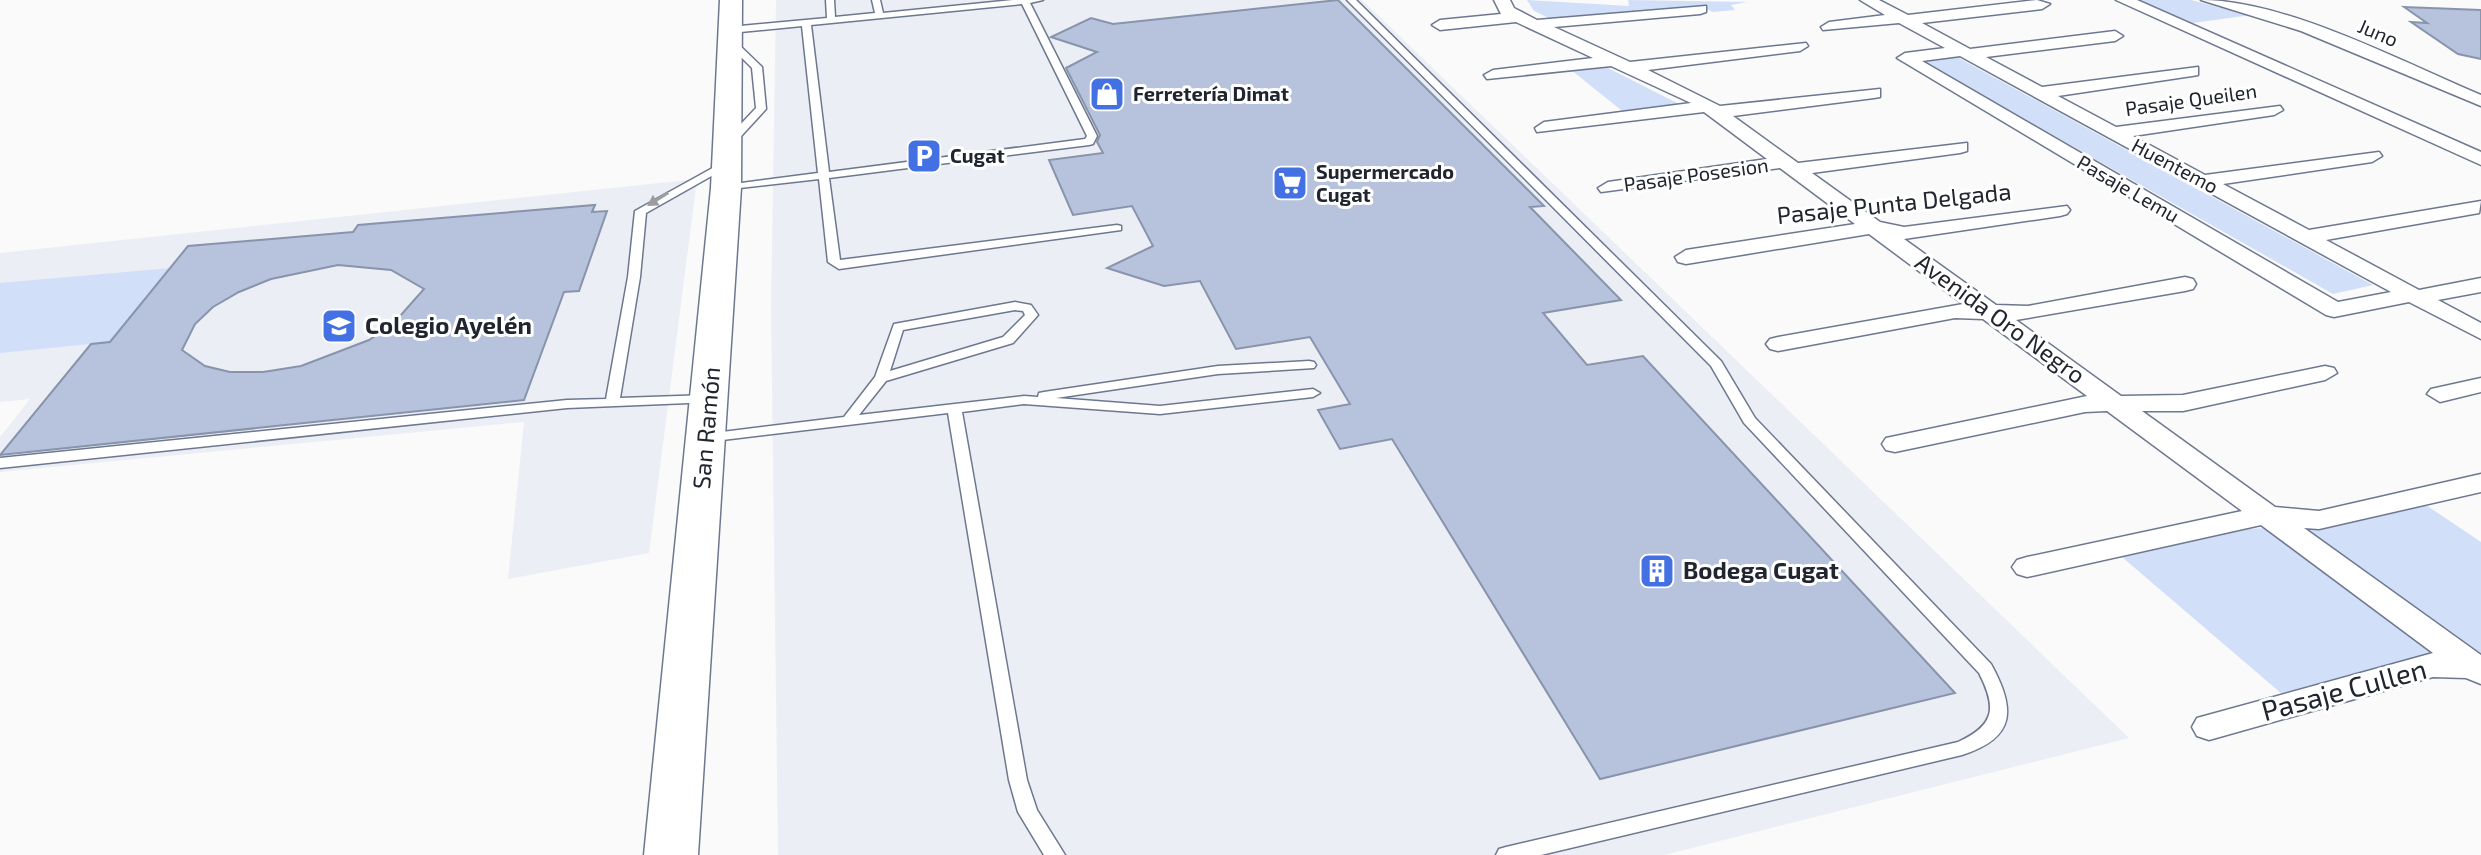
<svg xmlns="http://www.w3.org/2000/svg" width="2481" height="855" viewBox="0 0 2481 855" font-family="'Exo 2',sans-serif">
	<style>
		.built { fill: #ebeef5 }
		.green { fill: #d2dff9 }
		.building { fill: #b7c3dc; stroke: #8894ab; stroke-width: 2; fill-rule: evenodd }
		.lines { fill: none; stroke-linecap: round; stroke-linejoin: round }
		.lane-casing { stroke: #6d788f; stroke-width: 3 }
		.street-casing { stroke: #6d788f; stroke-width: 3 }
		.secondary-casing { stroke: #6d788f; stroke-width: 3 }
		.lane { fill: #fff; fill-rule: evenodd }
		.street { fill: #fff; fill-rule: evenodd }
		.secondary { fill: #fff; fill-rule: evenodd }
		.oneway { fill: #9b9da1 }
		.labels { text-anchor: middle; stroke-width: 6; stroke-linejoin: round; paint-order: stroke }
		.far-street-label { font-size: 20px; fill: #21252f; stroke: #fff }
		.far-poi-label { font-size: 20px; font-weight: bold; fill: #21252f; stroke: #fff; text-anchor: start }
		.street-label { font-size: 24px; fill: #21252f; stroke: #fff }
		.poi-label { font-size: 24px; font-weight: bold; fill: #21252f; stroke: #fff; text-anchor: start }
		.near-street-label { font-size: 28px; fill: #21252f; stroke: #fff }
	</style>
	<rect width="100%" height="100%" fill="#fafafa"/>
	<g class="built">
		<polygon points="776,0 1362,0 2129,738 1664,855 778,855 771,308"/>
		<polygon points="697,179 649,553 508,579 524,422 0,472 0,437 30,399 0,402 0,253"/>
	</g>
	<g class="green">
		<polygon points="1527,0 1629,6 1628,0 1747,2 1731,5 1735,10 1713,12 1700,6 1555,21 1534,11"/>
		<polygon points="2138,0 2191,0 2251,15 2193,23"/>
		<polygon points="1957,57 2373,285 2333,294 1924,62"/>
		<polygon points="1602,65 1685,107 1626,114 1570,69"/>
		<polygon points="171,268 110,342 0,353 0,283"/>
		<polygon points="2423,503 2481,542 2481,659 2426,657 2282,694 2122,557 2246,529 2322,525"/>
	</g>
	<g class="building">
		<polygon points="1338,0 1544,206 1530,207 1621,300 1543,313 1587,365 1643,356 1955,693 1600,779 1392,439 1340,449 1318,410 1350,404 1310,337 1236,349 1200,281 1164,286 1107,268 1153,246 1132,206 1073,215 1049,160 1103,153 1097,142 1100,135 1066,68 1097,52 1051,37 1091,18 1113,24"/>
		<polygon points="2404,7 2481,10 2481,59 2458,54 2411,22 2427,23"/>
		<path d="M595 205 592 212 607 211 579 291 564 292 524 400 0 455 91 344 110 342 188 246 353 232 358 225ZM338 265 391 270 424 289 393 324 369 340 301 366 263 372H230L205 366 182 350 195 324 213 307 239 292 271 279Z"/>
	</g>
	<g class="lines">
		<defs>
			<g id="lane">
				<path d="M826 0H834L835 17 875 13 872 0H880L883 13 1013 0H1043L1030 3 1097 136 1093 144 1089 145 829 178 840 260 1117 225 1121 226V230L839 269 828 262 819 179 722 190 721 188 726 185 818 173 802 26 730 33 726 30 730 27 827 18ZM1022 4 1087 136 1085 139 829 172 811 25Z"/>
				<path d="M1347 0H1356L1721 361 1755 418 1991 664C2016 709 2016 738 1962 755L1541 855H1496L1499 849 1506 847 1958 742C1995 725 1997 708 1979 673L1744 423 1711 366Z"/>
				<polygon points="728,40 734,40 762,67 766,109 732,146 728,147 723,144 724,142 756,108 752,68 728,44"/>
				<polygon points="727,160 731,161 731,165 646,213 640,277 620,398 708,395 715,399 713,402 567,408 0,468 0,458 567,400 606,399 628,277 635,211"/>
				<path d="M1015 302 1031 305 1038 315 1013 343 886 381 859 415 1024 396 1038 397 1039 393 1044 392 1218 366 1309 361 1314 362 1316 365 1314 368 1218 374 1056 398 1160 406 1313 389 1320 393 1313 397 1160 414 1024 404 962 412 1027 780 1037 810 1065 855H1044L1018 812 1009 780 948 413 706 442 699 438 706 434 844 417 875 377 894 324ZM1015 310 1023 311 1025 315 1003 337 890 371 903 330Z"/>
			</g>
			<g id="street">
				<polygon points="1494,0 1510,0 1514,8 1537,20 1706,6 1706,12 1700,14 1554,27 1630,62 1806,43 1808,46 1800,51 1648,70 1720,106 1880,89 1880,97 1874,98 1733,116 1798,163 1967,143 1967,151 1960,153 1812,173 1880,222 1904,227 2067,206 2070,210 2067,214 2060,216 1904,239 1996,305 2028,306 2185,277 2193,279 2196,284 2193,289 2185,291 2016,320 2121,396 2183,395 2325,366 2334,368 2337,373 2325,380 2183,411 2142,411 2275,507 2319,511 2481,474 2481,492 2319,529 2304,528 2481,655 2481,684 2466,678 2433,677 2209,740 2197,736 2192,727 2197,718 2433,653 2261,525 2027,577 2017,574 2012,567 2017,560 2027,557 2242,511 2107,411 2085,412 1895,452 1886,450 1882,444 1886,438 2087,396 1983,319 1955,318 1778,351 1770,349 1766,344 1770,339 1778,337 1963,304 1869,234 1686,264 1678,262 1675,257 1686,250 1855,224 1780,168 1601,192 1598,188 1608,182 1767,159 1704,112 1537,132 1535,128 1544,122 1691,103 1611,66 1487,79 1484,75 1493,70 1593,58 1516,22 1440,30 1432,25 1440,20 1501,14"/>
				<path d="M1860 0H1879L1908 15 2037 0 2050 4 2042 9 1922 23 1970 49 2115 31 2123 36 2115 41 1986 57 2042 87 2198 67V75L2192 76 2058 96 2116 127 2280 106 2283 110 2274 115 2133 136 2205 175 2379 152 2382 156 2372 162 2223 184 2309 230 2481 201 2479 213 2326 240 2419 290 2481 278V292L2438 300 2481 323V339L2409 302 2334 317 2326 315 1897 58 1905 53 1945 48 1899 23 1823 30 1821 27 1829 22 1885 15ZM1960 56 2391 292 2338 302 1922 61Z"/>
				<polygon points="2116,0 2137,0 2481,152 2481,165"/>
				<path d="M2201 0C2286 0 2402 62 2481 95V106L2301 31Z"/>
				<polygon points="2481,378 2481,392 2440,402 2427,394 2431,389"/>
			</g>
			<polygon id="secondary" points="720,0 742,0 741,188 698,855 644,855 711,188"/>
		</defs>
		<use href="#lane" class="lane-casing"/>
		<use href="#street" class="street-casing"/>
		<use href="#secondary" class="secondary-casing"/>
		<use href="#lane" class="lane"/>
		<use href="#street" class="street"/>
		<use href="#secondary" class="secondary"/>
	</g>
	<defs><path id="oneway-solid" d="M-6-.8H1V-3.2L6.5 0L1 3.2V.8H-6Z" transform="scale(2)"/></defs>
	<use class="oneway" href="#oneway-solid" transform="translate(658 199) rotate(148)"/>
	<defs>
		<symbol id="shop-square" viewBox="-11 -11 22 22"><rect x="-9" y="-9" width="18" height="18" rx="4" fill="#4371e3" stroke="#fff"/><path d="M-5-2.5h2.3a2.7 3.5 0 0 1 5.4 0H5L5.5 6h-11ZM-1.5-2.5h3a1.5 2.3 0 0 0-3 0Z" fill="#fff"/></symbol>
		<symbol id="parking-square" viewBox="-11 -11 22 22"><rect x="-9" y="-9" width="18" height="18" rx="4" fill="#4371e3" stroke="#fff"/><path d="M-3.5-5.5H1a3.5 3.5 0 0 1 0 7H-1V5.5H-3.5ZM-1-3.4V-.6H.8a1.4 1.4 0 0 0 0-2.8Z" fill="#fff"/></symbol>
		<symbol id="supermarket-square" viewBox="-11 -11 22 22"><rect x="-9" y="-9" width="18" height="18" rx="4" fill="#4371e3" stroke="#fff"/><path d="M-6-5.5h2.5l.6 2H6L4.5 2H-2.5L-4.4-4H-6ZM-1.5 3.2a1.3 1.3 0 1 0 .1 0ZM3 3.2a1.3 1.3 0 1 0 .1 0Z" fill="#fff"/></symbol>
		<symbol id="school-square" viewBox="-11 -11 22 22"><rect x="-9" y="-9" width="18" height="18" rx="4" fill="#4371e3" stroke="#fff"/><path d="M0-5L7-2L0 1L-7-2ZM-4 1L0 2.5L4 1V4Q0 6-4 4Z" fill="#fff"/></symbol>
		<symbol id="building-square" viewBox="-11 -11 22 22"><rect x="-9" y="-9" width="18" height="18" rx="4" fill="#4371e3" stroke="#fff"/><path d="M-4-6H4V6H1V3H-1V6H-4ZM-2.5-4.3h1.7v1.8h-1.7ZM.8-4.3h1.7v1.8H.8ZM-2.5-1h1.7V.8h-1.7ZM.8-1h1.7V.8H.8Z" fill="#fff"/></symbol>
	</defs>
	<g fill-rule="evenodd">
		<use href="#shop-square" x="1087" y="74" width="40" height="40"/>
		<use href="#parking-square" x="904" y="136" width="40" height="40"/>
		<use href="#supermarket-square" x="1270" y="163" width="40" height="40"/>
		<use href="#school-square" x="319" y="306" width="40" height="40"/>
		<use href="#building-square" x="1637" y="551" width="40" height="40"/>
	</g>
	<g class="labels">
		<g class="far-street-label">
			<text transform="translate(2378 33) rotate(23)" y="7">Juno</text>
			<text transform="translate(2191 100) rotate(-8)" y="7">Pasaje Queilen</text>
			<text transform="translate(2175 166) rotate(28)" y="7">Huentemo</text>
			<text transform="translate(1696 175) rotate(-8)" y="7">Pasaje Posesion</text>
			<text transform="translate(2128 189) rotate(30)" y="7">Pasaje Lemu</text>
		</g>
		<g class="far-poi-label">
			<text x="1133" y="101">Ferretería Dimat</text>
			<text x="950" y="163">Cugat</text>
			<text x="1316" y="179">Supermercado<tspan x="1316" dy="23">Cugat</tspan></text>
		</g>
		<g class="street-label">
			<text transform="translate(1894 204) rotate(-6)" y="8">Pasaje Punta Delgada</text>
			<text transform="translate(2000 319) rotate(36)" y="8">Avenida Oro Negro</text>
			<text transform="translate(707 428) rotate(-85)" y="8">San Ramón</text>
		</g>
		<g class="poi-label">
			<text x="365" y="334">Colegio Ayelén</text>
			<text x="1683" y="579">Bodega Cugat</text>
		</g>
		<g class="near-street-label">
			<text transform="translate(2344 690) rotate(-15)" y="10">Pasaje Cullen</text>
		</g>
	</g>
</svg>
